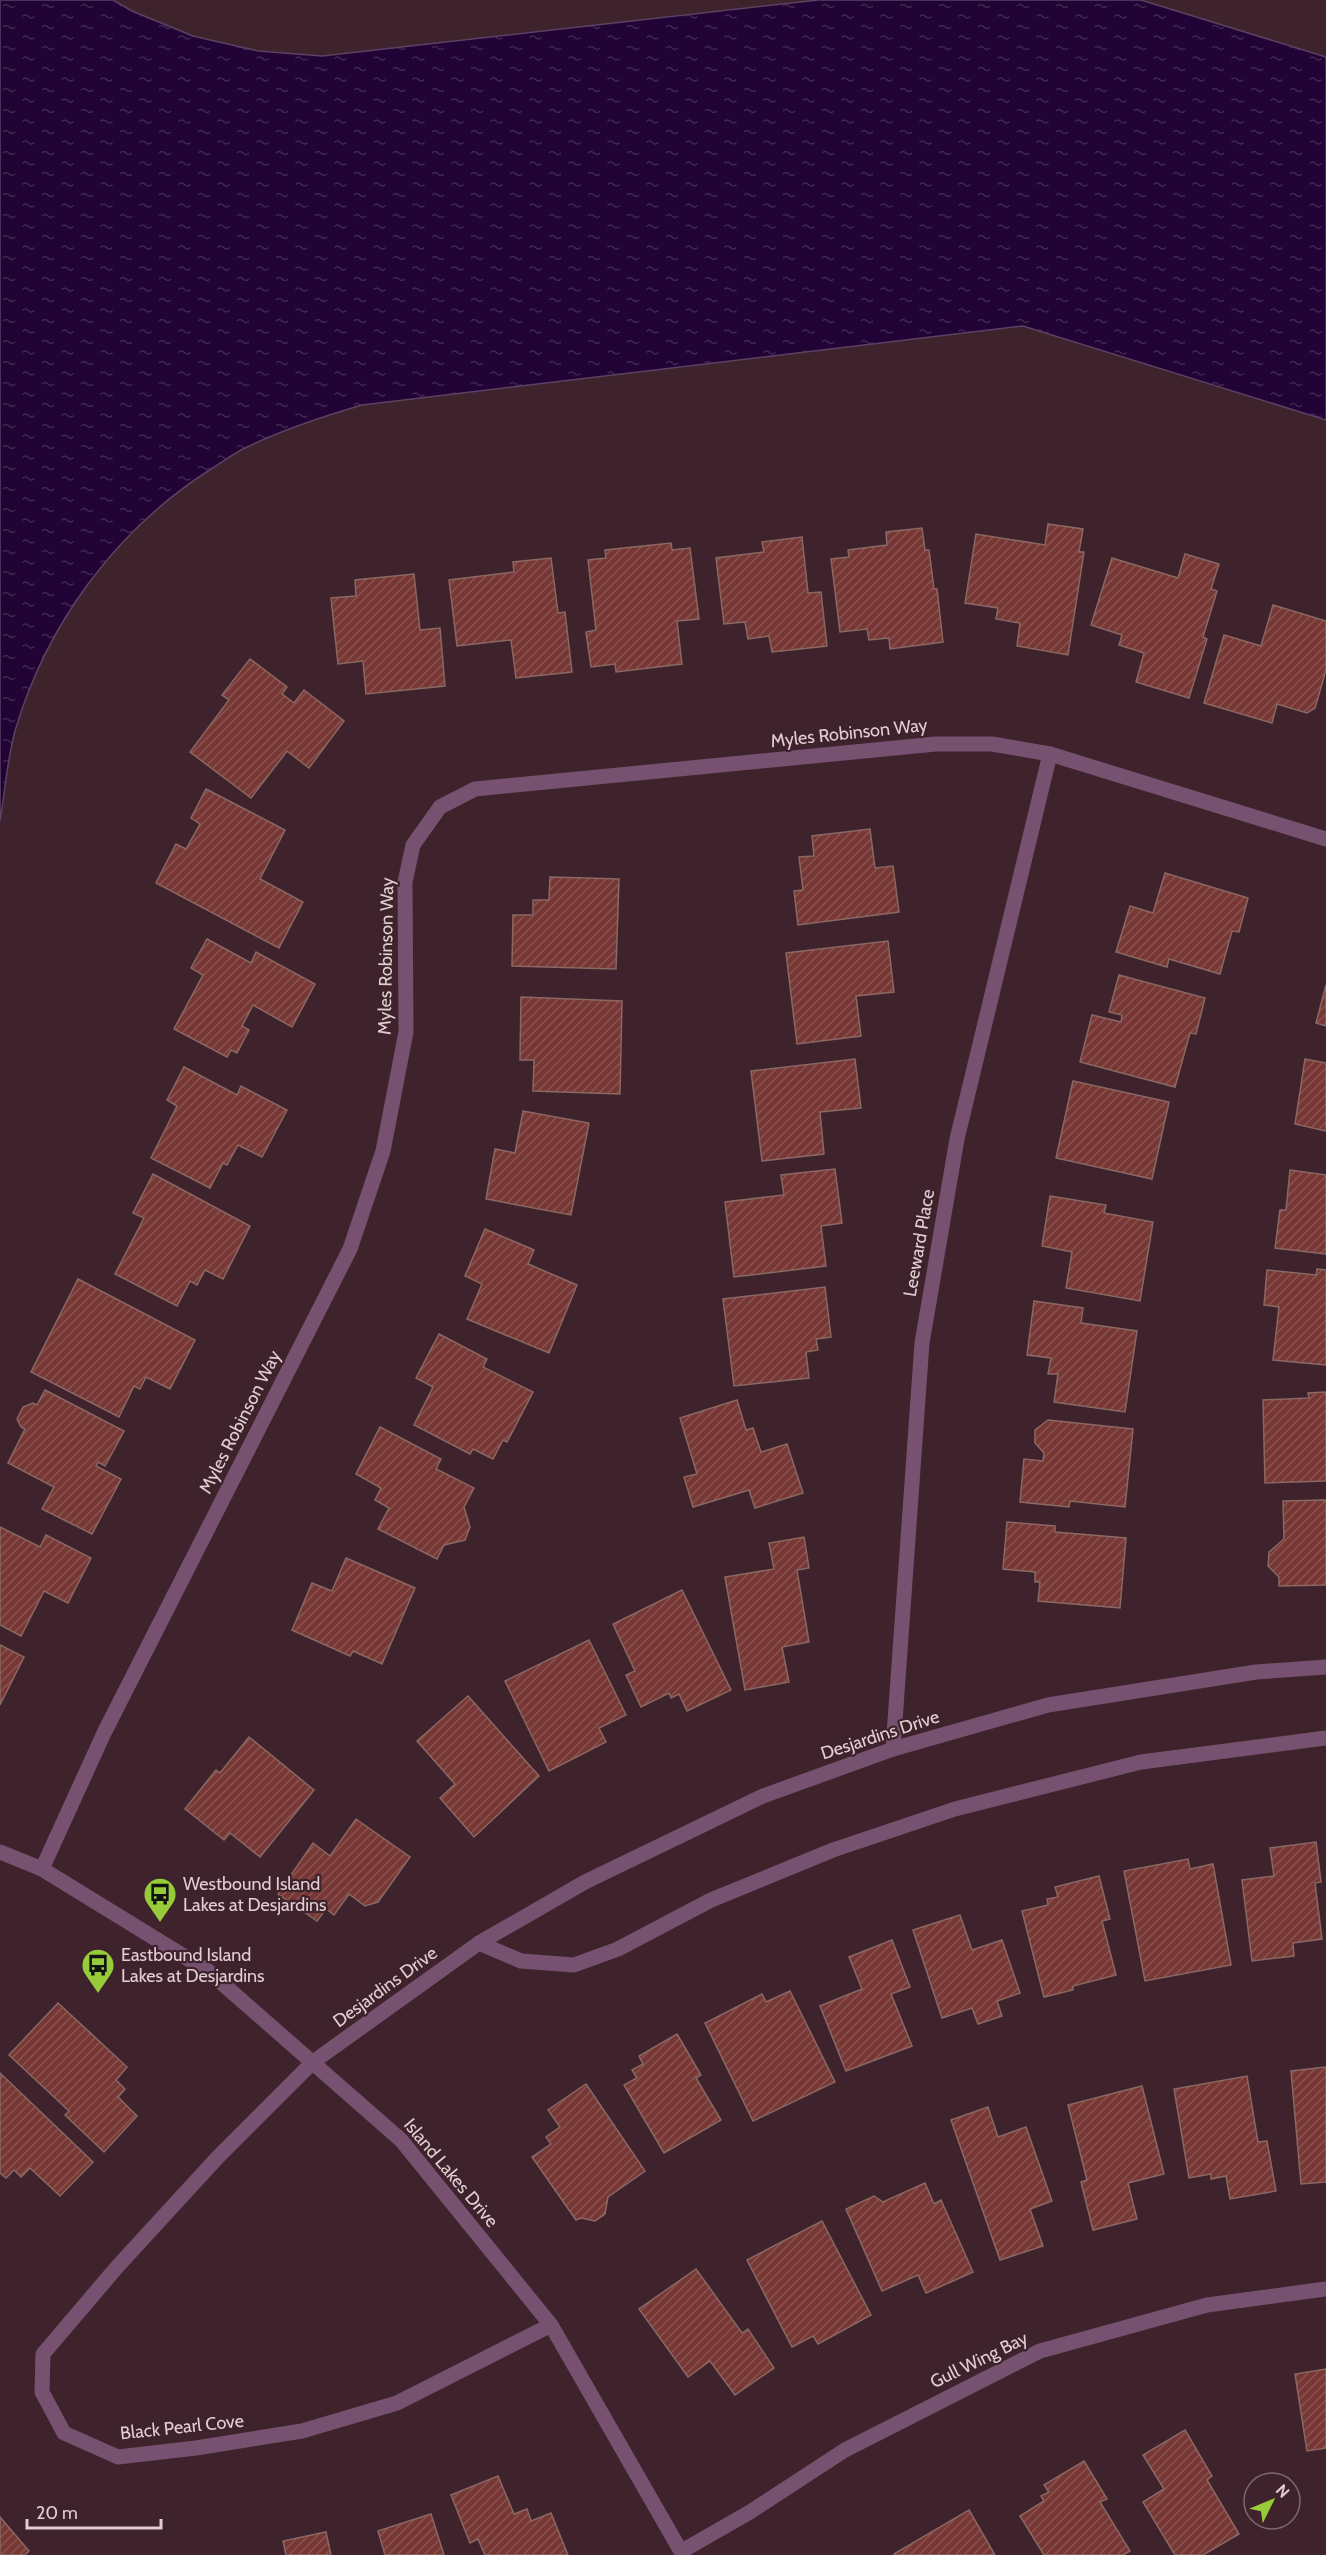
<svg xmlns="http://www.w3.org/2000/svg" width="1326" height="2555" viewBox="0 0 1326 2555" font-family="Cabin,sans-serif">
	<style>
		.water { fill: url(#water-ripples); stroke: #5b4164; stroke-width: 1.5 }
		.building { fill: url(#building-hatch); stroke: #8a6864; stroke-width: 1.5 }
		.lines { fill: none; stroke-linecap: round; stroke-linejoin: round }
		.minor { stroke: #775170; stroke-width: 15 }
		.labels { text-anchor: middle; stroke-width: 4.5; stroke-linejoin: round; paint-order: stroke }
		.street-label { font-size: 18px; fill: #e1ced3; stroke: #3f232c }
		.poi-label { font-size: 18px; fill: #e1ced3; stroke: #3f232c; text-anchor: start }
	</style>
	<defs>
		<pattern id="water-ripples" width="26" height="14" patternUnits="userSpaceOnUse" patternTransform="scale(1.5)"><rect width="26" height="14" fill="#210435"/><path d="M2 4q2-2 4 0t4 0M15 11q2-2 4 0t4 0" fill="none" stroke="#412751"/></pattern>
		<pattern id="building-hatch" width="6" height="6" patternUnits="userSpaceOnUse" patternTransform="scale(1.5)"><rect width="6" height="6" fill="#773734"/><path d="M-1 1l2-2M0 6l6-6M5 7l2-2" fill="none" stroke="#8a5350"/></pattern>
	</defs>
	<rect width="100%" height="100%" fill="#3f232c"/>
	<path class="water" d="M0 0H113L132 11 193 36 258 51 322 56 818 0H1141L1326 57V420L1023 326 362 405C321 417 281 430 243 449 231 455 220 464 208 471 115 531 46 625 15 731 7 760 5 792 0 821Z"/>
	<g class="building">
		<polygon points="1048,524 1083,529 1079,552 1084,552 1068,655 1017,646 1020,623 996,619 998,608 965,603 976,534 1045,545"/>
		<polygon points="922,528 925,550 929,550 934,589 937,589 943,642 890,649 889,638 869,640 867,629 840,632 831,559 849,557 848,550 887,545 886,532"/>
		<polygon points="802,537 808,593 821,592 827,646 772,652 769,636 748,639 745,622 724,624 716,558 764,552 762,542"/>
		<polygon points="671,543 672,550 690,548 699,619 677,621 682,664 616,672 615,664 591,667 586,632 596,630 588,560 606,558 605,550"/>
		<polygon points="1185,554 1219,564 1211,589 1217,591 1203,637 1207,639 1189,698 1136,682 1144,653 1119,645 1122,635 1091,625 1112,558 1178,578"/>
		<polygon points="551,558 558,613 565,612 572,672 516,678 511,640 457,646 449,580 514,572 513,562"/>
		<polygon points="414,574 420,630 440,628 445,686 366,694 363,661 338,664 331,598 356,596 355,580"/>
		<polygon points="1273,605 1326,621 1326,670 1315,708 1307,713 1277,704 1272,723 1204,703 1224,635 1261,646"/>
		<polygon points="250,659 287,687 282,694 294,703 304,690 344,721 309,768 287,751 251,798 190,752 229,700 222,695"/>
		<polygon points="206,789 285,830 260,879 303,902 279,948 156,883 176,844 186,849 200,824 191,818"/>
		<polygon points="870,829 875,868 893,866 899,912 798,925 794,891 803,890 799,857 814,856 812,836"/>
		<polygon points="1165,873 1248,898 1239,932 1232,931 1220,974 1169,959 1167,967 1116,952 1130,906 1153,913"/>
		<polygon points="550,877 619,879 616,969 512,966 513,915 533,915 533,900 549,900"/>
		<polygon points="207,939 251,963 256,952 315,984 292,1027 253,1005 242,1026 249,1030 237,1053 231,1050 227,1057 174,1029 203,975 191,968"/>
		<polygon points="888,941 894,992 856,996 861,1036 797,1044 786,953"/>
		<polygon points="1119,975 1205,998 1196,1034 1190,1033 1175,1087 1080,1062 1092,1015 1121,1022 1122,1015 1109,1012"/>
		<polygon points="1326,985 1326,1026 1316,1023"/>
		<polygon points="521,997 622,1001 620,1094 533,1091 534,1060 520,1060"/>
		<polygon points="855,1059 861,1108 820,1112 824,1154 762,1161 751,1071"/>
		<polygon points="1305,1059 1326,1063 1326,1131 1295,1124"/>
		<polygon points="184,1067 237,1095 241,1086 287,1110 262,1157 238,1145 227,1165 223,1163 210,1188 151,1158 177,1106 167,1100"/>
		<polygon points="1073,1081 1169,1102 1152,1179 1056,1158"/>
		<polygon points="523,1111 589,1123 571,1215 486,1199 495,1149 515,1153"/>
		<polygon points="835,1169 842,1223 821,1226 826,1266 734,1277 725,1202 784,1195 781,1175"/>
		<polygon points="1290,1170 1326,1175 1326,1254 1275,1248 1280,1210 1286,1210"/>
		<polygon points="153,1174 250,1226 223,1279 205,1270 197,1285 190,1281 177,1306 115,1274 144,1218 133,1213"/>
		<polygon points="1050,1196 1106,1205 1104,1213 1153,1222 1140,1301 1066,1288 1072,1252 1042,1246"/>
		<polygon points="485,1229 534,1250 528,1264 577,1285 549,1353 467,1319 482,1284 465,1276"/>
		<polygon points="1317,1269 1326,1270 1326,1365 1273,1360 1279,1307 1264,1305 1267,1270 1316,1275"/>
		<polygon points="78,1279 195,1340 170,1389 146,1377 140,1389 134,1386 119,1417 31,1372"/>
		<polygon points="825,1287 831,1337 816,1339 818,1350 806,1352 809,1378 734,1386 723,1299"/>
		<polygon points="1034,1301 1083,1308 1081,1323 1137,1331 1125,1412 1054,1402 1058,1374 1048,1374 1051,1358 1027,1355"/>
		<polygon points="439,1334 487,1359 483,1367 533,1392 507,1442 503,1440 493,1459 473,1449 470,1454 414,1425 433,1387 416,1378"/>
		<polygon points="45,1390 124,1431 105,1466 98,1462 96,1466 121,1479 92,1534 42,1509 54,1487 8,1463 25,1429 21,1427 17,1419 23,1407 33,1403 37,1405"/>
		<polygon points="1326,1392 1326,1481 1265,1483 1263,1400 1309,1398 1308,1393"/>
		<polygon points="737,1400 746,1430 753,1428 761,1452 787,1444 803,1493 755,1508 749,1490 693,1507 684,1477 697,1474 680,1418"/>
		<polygon points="1048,1420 1133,1429 1125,1507 1070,1501 1069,1507 1020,1502 1024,1459 1043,1461 1044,1453 1035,1443 1035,1430"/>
		<polygon points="380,1427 441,1459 436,1469 474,1488 464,1507 470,1527 465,1540 444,1545 437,1559 378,1529 389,1508 375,1500 381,1488 356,1474"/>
		<polygon points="1326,1500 1326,1585 1279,1586 1279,1577 1268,1566 1269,1552 1284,1539 1283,1501"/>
		<polygon points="1007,1522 1055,1526 1055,1532 1126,1538 1120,1608 1038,1601 1040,1582 1035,1582 1035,1572 1003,1569"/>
		<polygon points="0,1527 40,1547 46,1535 91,1558 68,1603 44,1591 21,1636 0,1625"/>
		<polygon points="804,1537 809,1568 797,1570 809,1642 782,1647 789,1682 745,1690 725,1577 774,1569 769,1543"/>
		<polygon points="346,1558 415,1588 382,1664 353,1651 350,1656 292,1630 312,1583 332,1591"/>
		<polygon points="682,1590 731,1690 687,1711 679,1694 671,1698 669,1693 641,1707 626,1675 635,1671 613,1624"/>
		<polygon points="589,1640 626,1715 599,1728 606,1742 549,1771 505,1681"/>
		<polygon points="0,1645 24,1657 0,1705"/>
		<polygon points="468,1696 539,1776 474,1837 440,1798 455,1784 417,1741"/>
		<polygon points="249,1737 314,1790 260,1857 230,1833 224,1840 185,1809 216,1770 220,1773"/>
		<polygon points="356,1819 410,1857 378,1902 365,1906 349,1894 334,1915 326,1909 317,1921 278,1894 313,1843 330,1856"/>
		<polygon points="1316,1842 1321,1882 1315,1883 1322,1939 1293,1943 1294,1956 1252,1961 1242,1880 1274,1876 1270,1848"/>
		<polygon points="1188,1859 1190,1869 1213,1864 1231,1965 1145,1981 1124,1871"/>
		<polygon points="1099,1876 1110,1919 1102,1921 1116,1975 1073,1986 1073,1990 1044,1997 1022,1911 1048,1905 1047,1899 1058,1897 1055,1887"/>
		<polygon points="960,1915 972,1950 1002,1940 1020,1993 997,2001 1002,2016 978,2024 972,2008 942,2018 913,1930"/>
		<polygon points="892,1940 910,1987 891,1994 912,2046 846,2071 820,2006 862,1989 849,1957"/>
		<polygon points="790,1991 835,2082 753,2121 705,2023 762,1994 766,2002"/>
		<polygon points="58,2003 127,2067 116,2080 125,2089 118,2097 137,2116 104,2152 65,2115 69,2111 9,2055"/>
		<polygon points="677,2034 701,2075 696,2078 721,2120 664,2153 624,2085 637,2078 632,2070 643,2064 639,2056"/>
		<polygon points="1326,2067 1326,2182 1301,2184 1291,2071"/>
		<polygon points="0,2073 93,2162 60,2196 30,2168 21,2177 14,2170 6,2178 0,2173"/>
		<polygon points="1247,2076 1258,2142 1267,2141 1276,2191 1230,2199 1226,2176 1211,2179 1211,2174 1189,2178 1174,2089"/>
		<polygon points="586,2084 645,2171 608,2197 605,2214 595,2221 581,2218 576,2220 532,2157 551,2144 546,2137 560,2127 548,2110"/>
		<polygon points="1142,2086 1164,2174 1128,2183 1137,2219 1093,2230 1081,2182 1087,2180 1068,2105"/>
		<polygon points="988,2107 998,2137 1026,2127 1052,2201 1030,2209 1043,2246 1000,2260 951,2120"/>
		<polygon points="925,2183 934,2204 941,2200 973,2272 926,2293 918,2275 882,2291 846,2209 874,2196 883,2202"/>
		<polygon points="822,2221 871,2315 818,2344 813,2336 792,2347 747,2260"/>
		<polygon points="696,2269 742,2333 748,2329 774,2368 735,2395 710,2361 688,2377 639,2309"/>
		<polygon points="1326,2369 1326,2448 1307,2451 1295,2374"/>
		<polygon points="1185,2430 1212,2476 1207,2480 1239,2534 1203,2555 1175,2555 1143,2502 1164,2489 1143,2455"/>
		<polygon points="1084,2461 1107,2499 1100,2502 1130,2551 1123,2555 1044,2555 1020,2516 1044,2501 1041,2496 1049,2492 1044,2485"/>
		<polygon points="498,2476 514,2514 527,2509 531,2521 551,2513 568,2555 485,2555 478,2539 470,2543 451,2495"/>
		<polygon points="969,2510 995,2555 894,2555 894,2554"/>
		<polygon points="431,2514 444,2555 385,2555 378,2531"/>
		<polygon points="0,2517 29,2551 25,2555 0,2555"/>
		<polygon points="326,2532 331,2555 286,2555 283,2541"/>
	</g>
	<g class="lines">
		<g class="minor">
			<polyline points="893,1749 922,1343 957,1139 1050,754"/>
			<polyline points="0,1852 42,1869 208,1971 401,2140 551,2325 683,2555"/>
			<polyline points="42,1869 104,1733 350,1249 383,1151 406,1032 405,882 413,845 440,807 475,789 936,744 992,744 1050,754 1326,839"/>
			<polyline points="479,1943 521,1961 574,1965 618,1949 711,1900 833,1850 955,1809 1141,1762 1326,1738"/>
			<polyline points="551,2325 397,2403 302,2431 196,2448 118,2457 64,2433 42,2392 43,2354 117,2267 217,2158 313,2062 479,1943 585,1882 763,1796 893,1749 1048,1705 1256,1672 1326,1667"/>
			<polyline points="682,2551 750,2512 845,2450 1040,2351 1207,2305 1326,2289"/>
		</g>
	</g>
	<defs>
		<symbol id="bus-pin" viewBox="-11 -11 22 30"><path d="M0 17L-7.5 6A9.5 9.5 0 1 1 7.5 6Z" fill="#96cc39" stroke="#3f232c"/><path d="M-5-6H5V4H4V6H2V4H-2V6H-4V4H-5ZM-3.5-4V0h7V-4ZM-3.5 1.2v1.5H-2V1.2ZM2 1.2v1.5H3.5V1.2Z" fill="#111"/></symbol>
	</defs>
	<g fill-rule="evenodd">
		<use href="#bus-pin" x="141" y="1875" width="38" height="52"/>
		<use href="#bus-pin" x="79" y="1946" width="38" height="52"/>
	</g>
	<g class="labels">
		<g class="street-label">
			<text transform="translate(849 733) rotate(-6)" y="6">Myles Robinson Way</text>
			<text transform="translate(386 956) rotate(-89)" y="6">Myles Robinson Way</text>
			<text transform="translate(919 1243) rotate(-80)" y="6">Leeward Place</text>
			<text transform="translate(240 1422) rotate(-63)" y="6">Myles Robinson Way</text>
			<text transform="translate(880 1735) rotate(-18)" y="6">Desjardins Drive</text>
			<text transform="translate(385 1987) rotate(-36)" y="6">Desjardins Drive</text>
			<text transform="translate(451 2173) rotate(50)" y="6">Island Lakes Drive</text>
			<text transform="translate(979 2360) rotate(-26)" y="6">Gull Wing Bay</text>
			<text transform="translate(182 2427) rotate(-6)" y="6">Black Pearl Cove</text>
		</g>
		<g class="poi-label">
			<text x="183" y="1890">Westbound Island<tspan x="183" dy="21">Lakes at Desjardins</tspan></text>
			<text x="121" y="1961">Eastbound Island<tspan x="121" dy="21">Lakes at Desjardins</tspan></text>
		</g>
	</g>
	<g transform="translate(1272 2501) rotate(47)"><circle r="28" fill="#3f232c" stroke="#80676f" stroke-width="1.5"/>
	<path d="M0-4.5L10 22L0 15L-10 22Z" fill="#96cc39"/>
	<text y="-9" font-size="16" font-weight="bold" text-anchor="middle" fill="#e1ced3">N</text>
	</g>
	<path d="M27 2519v9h134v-9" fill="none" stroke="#e1ced3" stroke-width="3"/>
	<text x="36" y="2519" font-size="18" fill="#e1ced3" stroke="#3f232c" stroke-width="4.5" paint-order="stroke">20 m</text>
</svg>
